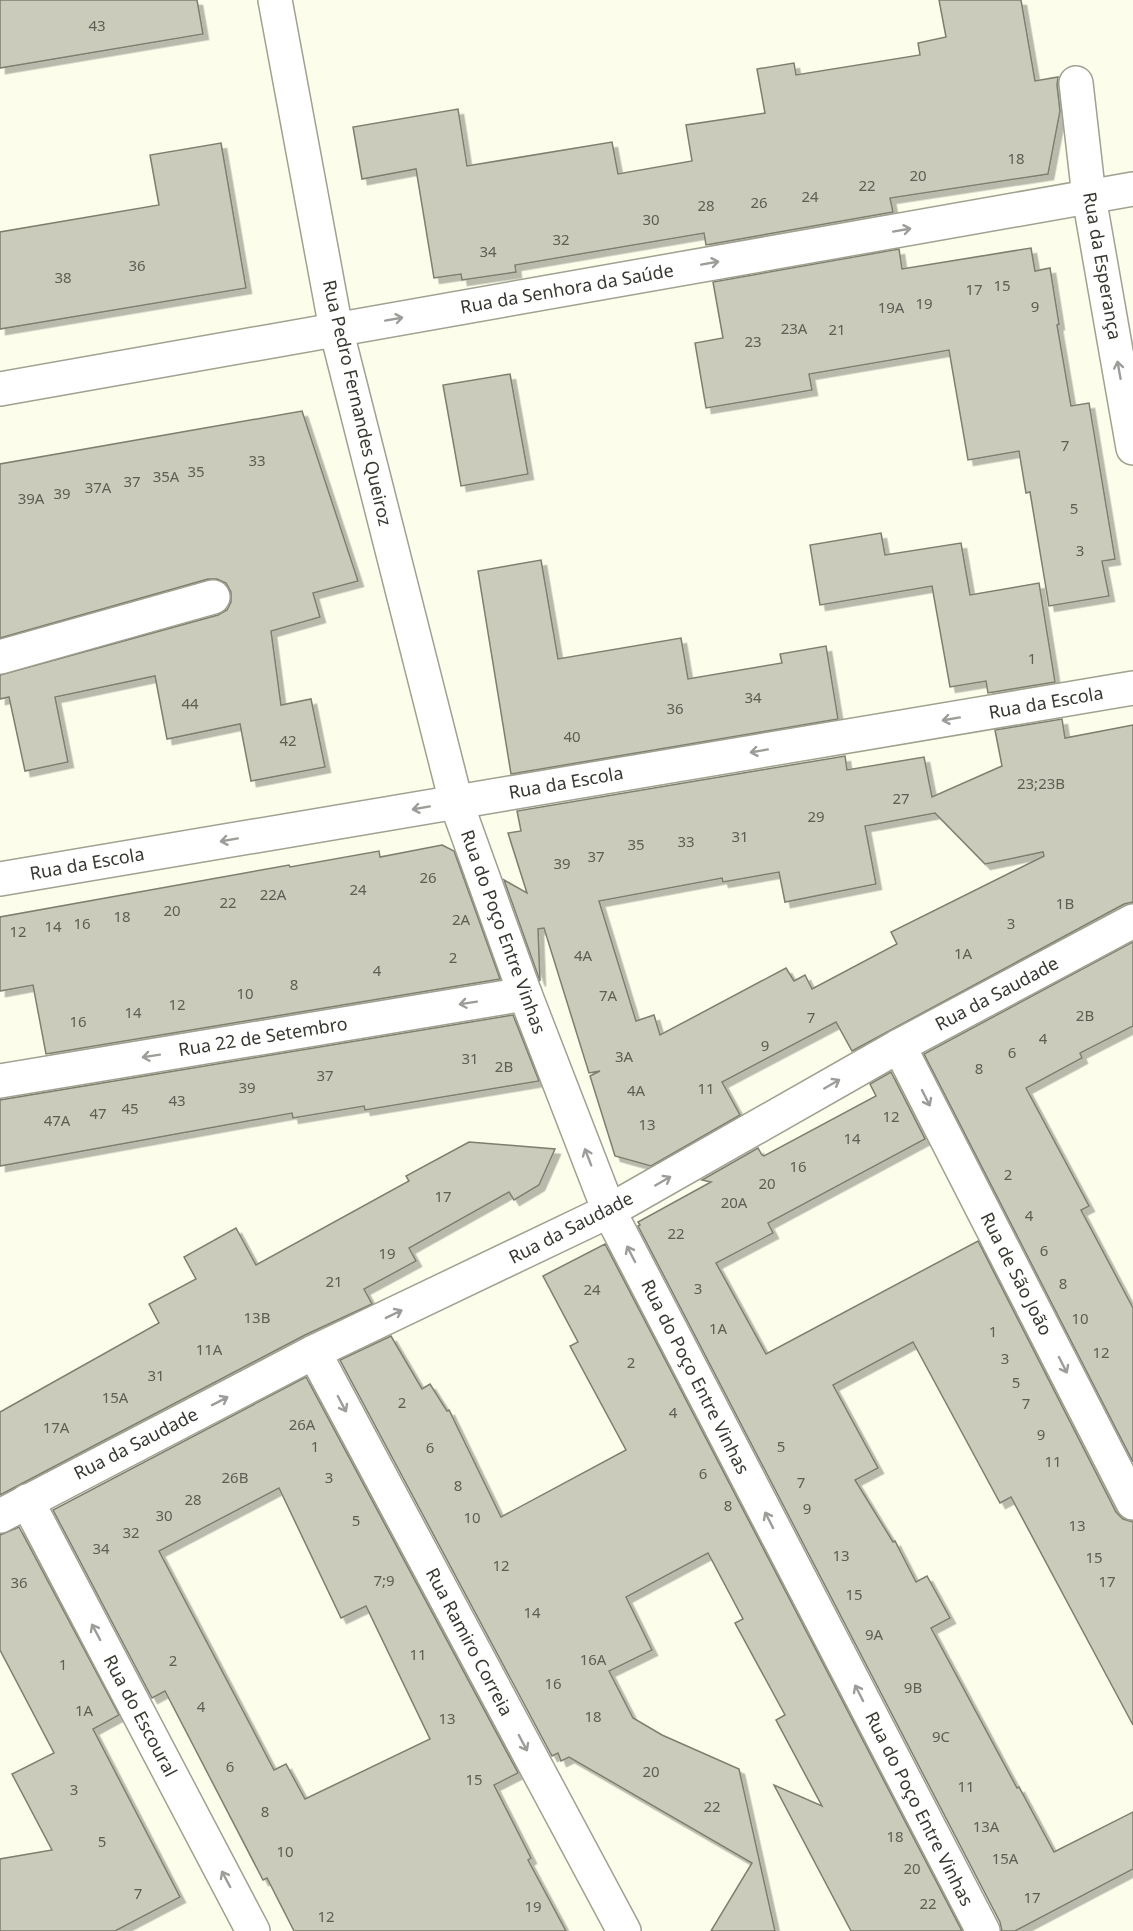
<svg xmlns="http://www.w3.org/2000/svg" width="1133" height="1931" viewBox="0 0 1133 1931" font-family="'Noto Sans',sans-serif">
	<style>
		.building { fill: #cacbba; stroke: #7e7f6f; stroke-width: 1.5; fill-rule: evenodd; filter: url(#shadow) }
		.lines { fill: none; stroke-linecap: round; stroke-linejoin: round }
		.street-casing { stroke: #a0a190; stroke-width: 36 }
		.street { stroke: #fff; stroke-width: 33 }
		.oneway { stroke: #9c9c98 }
		.labels { text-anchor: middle; stroke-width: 4.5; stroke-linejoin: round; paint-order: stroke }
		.number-label { font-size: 15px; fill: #5d5e54 }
		.street-label { font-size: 18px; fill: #393932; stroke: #fff }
	</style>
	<defs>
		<filter id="shadow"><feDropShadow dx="5.5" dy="5.5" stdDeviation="0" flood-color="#0004"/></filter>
	</defs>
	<rect width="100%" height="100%" fill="#fcfdeb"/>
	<g class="building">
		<polygon points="0,0 197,0 203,34 0,68"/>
		<polygon points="939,0 1021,0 1035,81 1058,77 1057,85 1060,111 1048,174 890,198 893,212 706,245 704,233 515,265 516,272 462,280 461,274 434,278 416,169 362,179 353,127 458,109 467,166 612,142 618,174 692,161 686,125 765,113 757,69 794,63 796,75 920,55 918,43 946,37"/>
		<polygon points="221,143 246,288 0,329 0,232 159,205 150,155"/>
		<polygon points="1031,248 1035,271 1050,268 1059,324 1057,325 1071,406 1089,403 1115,559 1102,561 1109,596 1049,606 1030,492 1026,493 1019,451 968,460 949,350 809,374 812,390 706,408 695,343 723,338 713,282 899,249 902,269"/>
		<polygon points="510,374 528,474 461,486 443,385"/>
		<polygon points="302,411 358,581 313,593 320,617 271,631 281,705 311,699 325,767 251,781 240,724 167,739 155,676 55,697 68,762 25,771 9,697 0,699 0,675 218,615 227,610 231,602 231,592 226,583 217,579 208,579 0,638 0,464"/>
		<polygon points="881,533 885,555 961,543 970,595 1039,583 1055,682 988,693 986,681 950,687 932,586 820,605 810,545"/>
		<polygon points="541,560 558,659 681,638 688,679 782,663 780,654 826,646 838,719 511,774 478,571"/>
		<path d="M1062 719 1065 738 1133 725V902L1124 904 852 1051 836 1022 722 1082 740 1115 651 1166 615 1156 590 1076 600 1071 589 1073 544 928 538 929 540 981 504 880 527 893 508 833 521 831 517 811 845 756 847 770 924 757 932 797 1002 766 995 730ZM935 813 985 864 1043 852 1044 856 891 932 897 944 812 989 805 975 794 981 786 968 660 1035 654 1015 636 1021 599 901 722 878 723 882 779 872 785 902 876 884 865 826Z"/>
		<polygon points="442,845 454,851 500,979 46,1054 33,985 0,991 0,917 289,865 290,867 379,851 380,857"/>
		<polygon points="1133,942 1133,1026 1080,1053 1082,1058 1026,1088 1089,1206 1081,1210 1133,1308 1133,1462 924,1054"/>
		<polygon points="513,1015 539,1081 365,1110 364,1106 293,1118 292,1113 0,1166 0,1100"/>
		<polygon points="891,1072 925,1139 768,1223 773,1233 716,1263 766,1354 978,1241 1116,1512 1123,1519 1133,1522 1133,1725 1011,1497 1000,1503 913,1342 833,1385 878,1468 855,1480 893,1542 895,1541 916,1582 927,1576 950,1618 931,1628 1017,1788 1019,1787 1054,1852 1133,1812 1133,1869 1015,1931 1002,1931 1000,1922 638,1226 640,1225 638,1222 711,1182 702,1180 758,1148 762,1155 764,1156 876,1096 870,1084"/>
		<polygon points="469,1142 555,1149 539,1185 514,1200 509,1192 409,1248 416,1261 364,1289 372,1304 305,1335 0,1495 0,1412 159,1323 149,1304 196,1279 184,1257 236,1228 256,1265 409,1181 406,1176"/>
		<polygon points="605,1244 962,1931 851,1931 774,1785 822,1806 776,1720 785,1715 735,1623 743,1619 708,1553 626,1597 652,1650 609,1671 633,1718 662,1735 739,1769 775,1931 711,1931 752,1863 569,1757 561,1761 558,1753 552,1756 340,1360 391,1336 422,1389 430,1384 447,1411 449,1410 501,1517 626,1450 570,1346 578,1342 543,1276"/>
		<path d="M306 1377 518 1773 494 1785 531 1858 528 1860 566 1931H294L267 1878 263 1880 165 1691 152 1698 53 1510ZM279 1488 341 1618 366 1606 430 1739 305 1799 286 1764 274 1770 159 1551Z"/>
		<polygon points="19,1527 119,1715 93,1729 180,1897 115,1931 0,1931 0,1859 52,1850 12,1774 54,1753 0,1650 0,1535"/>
	</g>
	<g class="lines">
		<defs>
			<g id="street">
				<polyline points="275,0 336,329 456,802 525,994 609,1211 983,1931"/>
				<polyline points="1076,83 1089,197 1133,448"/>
				<polyline points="0,389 1133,189"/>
				<polyline points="0,657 213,597"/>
				<polyline points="0,879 1133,688"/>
				<polyline points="899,1046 1133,1503"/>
				<polyline points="0,1081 525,994"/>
				<polyline points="314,1352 624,1931"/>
				<polyline points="27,1501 253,1931"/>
				<polyline points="0,1516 314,1352 609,1211 899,1046 1133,921"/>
			</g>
		</defs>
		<use href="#street" class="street-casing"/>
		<use href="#street" class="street"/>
	</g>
	<defs><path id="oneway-shaft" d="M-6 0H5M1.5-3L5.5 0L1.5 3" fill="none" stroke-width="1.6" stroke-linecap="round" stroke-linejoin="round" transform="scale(1.5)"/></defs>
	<g class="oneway">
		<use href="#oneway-shaft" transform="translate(902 230) rotate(-10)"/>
		<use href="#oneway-shaft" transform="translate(710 263) rotate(-10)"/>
		<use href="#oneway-shaft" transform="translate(394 319) rotate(-10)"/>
		<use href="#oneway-shaft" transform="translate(1119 370) rotate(-100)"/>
		<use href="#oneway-shaft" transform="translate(951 719) rotate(170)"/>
		<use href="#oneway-shaft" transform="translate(759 751) rotate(170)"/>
		<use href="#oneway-shaft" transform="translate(421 808) rotate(170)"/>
		<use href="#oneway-shaft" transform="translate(229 840) rotate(170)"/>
		<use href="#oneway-shaft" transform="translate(468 1003) rotate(171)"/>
		<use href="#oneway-shaft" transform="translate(151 1056) rotate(171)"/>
		<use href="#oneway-shaft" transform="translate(832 1084) rotate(-30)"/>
		<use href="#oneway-shaft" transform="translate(926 1098) rotate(63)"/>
		<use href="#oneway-shaft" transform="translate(588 1157) rotate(-111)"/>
		<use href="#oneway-shaft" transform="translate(663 1181) rotate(-30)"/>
		<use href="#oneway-shaft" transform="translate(631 1254) rotate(-117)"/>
		<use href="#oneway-shaft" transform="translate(394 1314) rotate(-26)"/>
		<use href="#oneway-shaft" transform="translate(1063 1365) rotate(63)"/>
		<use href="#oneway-shaft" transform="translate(220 1401) rotate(-27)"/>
		<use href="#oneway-shaft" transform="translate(342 1404) rotate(62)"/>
		<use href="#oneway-shaft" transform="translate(769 1520) rotate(-117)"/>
		<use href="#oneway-shaft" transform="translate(96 1632) rotate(-118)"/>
		<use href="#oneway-shaft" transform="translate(859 1693) rotate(-117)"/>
		<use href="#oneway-shaft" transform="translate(523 1743) rotate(62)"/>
		<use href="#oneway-shaft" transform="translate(226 1879) rotate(-118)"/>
	</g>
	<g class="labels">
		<g class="number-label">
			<text x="97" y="31">43</text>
			<text x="1016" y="164">18</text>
			<text x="918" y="181">20</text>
			<text x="867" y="191">22</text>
			<text x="810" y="202">24</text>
			<text x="759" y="208">26</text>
			<text x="706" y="211">28</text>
			<text x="651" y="225">30</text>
			<text x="561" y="245">32</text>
			<text x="488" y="257">34</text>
			<text x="137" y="271">36</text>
			<text x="63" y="283">38</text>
			<text x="1002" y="291">15</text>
			<text x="974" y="295">17</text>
			<text x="924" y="309">19</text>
			<text x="1035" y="312">9</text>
			<text x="891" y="313">19A</text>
			<text x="794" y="334">23A</text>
			<text x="837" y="335">21</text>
			<text x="753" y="347">23</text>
			<text x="1065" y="451">7</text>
			<text x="257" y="466">33</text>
			<text x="196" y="477">35</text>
			<text x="166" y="482">35A</text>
			<text x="132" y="487">37</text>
			<text x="98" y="493">37A</text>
			<text x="62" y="499">39</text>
			<text x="31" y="504">39A</text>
			<text x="1074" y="514">5</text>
			<text x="1080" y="556">3</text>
			<text x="1032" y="664">1</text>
			<text x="753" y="703">34</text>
			<text x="190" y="709">44</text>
			<text x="675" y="714">36</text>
			<text x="572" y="742">40</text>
			<text x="288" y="746">42</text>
			<text x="1041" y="789">23;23B</text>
			<text x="901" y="804">27</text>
			<text x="816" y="822">29</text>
			<text x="740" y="842">31</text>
			<text x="686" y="847">33</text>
			<text x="636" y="850">35</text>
			<text x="596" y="862">37</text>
			<text x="562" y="869">39</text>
			<text x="428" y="883">26</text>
			<text x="358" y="895">24</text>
			<text x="273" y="900">22A</text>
			<text x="228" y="908">22</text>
			<text x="1065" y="909">1B</text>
			<text x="172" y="916">20</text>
			<text x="122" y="922">18</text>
			<text x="461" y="925">2A</text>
			<text x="82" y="929">16</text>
			<text x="1011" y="929">3</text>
			<text x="53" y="932">14</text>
			<text x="18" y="937">12</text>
			<text x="963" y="959">1A</text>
			<text x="583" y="961">4A</text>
			<text x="453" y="963">2</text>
			<text x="377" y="976">4</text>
			<text x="294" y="990">8</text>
			<text x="245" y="999">10</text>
			<text x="608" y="1001">7A</text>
			<text x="177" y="1010">12</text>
			<text x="133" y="1018">14</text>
			<text x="1085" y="1021">2B</text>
			<text x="811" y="1023">7</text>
			<text x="78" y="1027">16</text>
			<text x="1043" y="1044">4</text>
			<text x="765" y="1051">9</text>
			<text x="1012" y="1058">6</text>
			<text x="624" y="1062">3A</text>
			<text x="470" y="1064">31</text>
			<text x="504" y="1072">2B</text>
			<text x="979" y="1074">8</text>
			<text x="325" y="1081">37</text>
			<text x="247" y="1093">39</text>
			<text x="706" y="1094">11</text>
			<text x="636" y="1096">4A</text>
			<text x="177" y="1106">43</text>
			<text x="130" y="1114">45</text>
			<text x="98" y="1119">47</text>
			<text x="891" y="1122">12</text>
			<text x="57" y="1126">47A</text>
			<text x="647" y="1130">13</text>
			<text x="852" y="1144">14</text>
			<text x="798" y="1172">16</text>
			<text x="1008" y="1180">2</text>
			<text x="767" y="1189">20</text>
			<text x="443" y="1202">17</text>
			<text x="734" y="1208">20A</text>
			<text x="1029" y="1221">4</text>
			<text x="676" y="1239">22</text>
			<text x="1044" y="1256">6</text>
			<text x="387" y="1259">19</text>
			<text x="334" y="1287">21</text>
			<text x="1063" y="1289">8</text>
			<text x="698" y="1294">3</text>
			<text x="592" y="1295">24</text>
			<text x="257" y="1323">13B</text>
			<text x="1080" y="1324">10</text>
			<text x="718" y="1334">1A</text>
			<text x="993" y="1337">1</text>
			<text x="209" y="1355">11A</text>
			<text x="1101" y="1358">12</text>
			<text x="1005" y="1364">3</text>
			<text x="631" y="1368">2</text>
			<text x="156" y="1381">31</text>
			<text x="1016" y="1388">5</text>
			<text x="115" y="1403">15A</text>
			<text x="402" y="1408">2</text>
			<text x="1026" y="1409">7</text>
			<text x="673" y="1418">4</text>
			<text x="302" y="1430">26A</text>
			<text x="56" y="1433">17A</text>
			<text x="1041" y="1440">9</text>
			<text x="315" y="1452">1</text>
			<text x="781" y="1452">5</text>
			<text x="430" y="1453">6</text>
			<text x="1053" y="1467">11</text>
			<text x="703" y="1479">6</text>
			<text x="235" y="1483">26B</text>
			<text x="329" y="1483">3</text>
			<text x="801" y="1488">7</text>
			<text x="458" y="1491">8</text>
			<text x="193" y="1505">28</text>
			<text x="728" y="1511">8</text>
			<text x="807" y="1514">9</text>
			<text x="164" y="1521">30</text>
			<text x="472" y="1523">10</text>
			<text x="356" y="1526">5</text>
			<text x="1077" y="1531">13</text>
			<text x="131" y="1538">32</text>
			<text x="101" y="1554">34</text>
			<text x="841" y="1561">13</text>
			<text x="1094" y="1563">15</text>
			<text x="501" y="1571">12</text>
			<text x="384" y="1586">7;9</text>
			<text x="1107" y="1587">17</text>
			<text x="19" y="1588">36</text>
			<text x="854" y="1600">15</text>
			<text x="532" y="1618">14</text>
			<text x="874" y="1640">9A</text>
			<text x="418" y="1660">11</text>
			<text x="593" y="1665">16A</text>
			<text x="173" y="1666">2</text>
			<text x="63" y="1670">1</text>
			<text x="553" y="1689">16</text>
			<text x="913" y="1693">9B</text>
			<text x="201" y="1712">4</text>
			<text x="84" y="1716">1A</text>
			<text x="593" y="1722">18</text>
			<text x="447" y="1724">13</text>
			<text x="941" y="1742">9C</text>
			<text x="230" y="1772">6</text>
			<text x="651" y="1777">20</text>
			<text x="474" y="1785">15</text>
			<text x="966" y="1792">11</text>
			<text x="74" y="1795">3</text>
			<text x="712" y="1812">22</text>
			<text x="265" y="1817">8</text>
			<text x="986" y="1832">13A</text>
			<text x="895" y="1842">18</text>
			<text x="102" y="1847">5</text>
			<text x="285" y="1857">10</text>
			<text x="1005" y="1864">15A</text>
			<text x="912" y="1874">20</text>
			<text x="138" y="1899">7</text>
			<text x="1032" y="1903">17</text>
			<text x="928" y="1909">22</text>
			<text x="533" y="1912">19</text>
			<text x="326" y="1922">12</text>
		</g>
		<g class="street-label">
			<text transform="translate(1102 266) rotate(80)" y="6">Rua da Esperança</text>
			<text transform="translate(567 289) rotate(-10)" y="6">Rua da Senhora da Saúde</text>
			<text transform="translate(357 403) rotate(77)" y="6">Rua Pedro Fernandes Queiroz</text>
			<text transform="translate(1046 703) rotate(-10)" y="6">Rua da Escola</text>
			<text transform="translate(566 783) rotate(-10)" y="6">Rua da Escola</text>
			<text transform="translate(87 864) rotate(-10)" y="6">Rua da Escola</text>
			<text transform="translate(503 932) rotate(70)" y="6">Rua do Poço Entre Vinhas</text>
			<text transform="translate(997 994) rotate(-28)" y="6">Rua da Saudade</text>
			<text transform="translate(263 1037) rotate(-9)" y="6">Rua 22 de Setembro</text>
			<text transform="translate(571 1228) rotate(-27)" y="6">Rua da Saudade</text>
			<text transform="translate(1016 1274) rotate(63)" y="6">Rua de São João</text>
			<text transform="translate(695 1377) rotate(63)" y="6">Rua do Poço Entre Vinhas</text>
			<text transform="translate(136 1444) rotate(-27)" y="6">Rua da Saudade</text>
			<text transform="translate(469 1642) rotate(62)" y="6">Rua Ramiro Correia</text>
			<text transform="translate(140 1716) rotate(62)" y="6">Rua do Escoural</text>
			<text transform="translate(919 1809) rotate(63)" y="6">Rua do Poço Entre Vinhas</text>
		</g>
	</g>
</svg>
